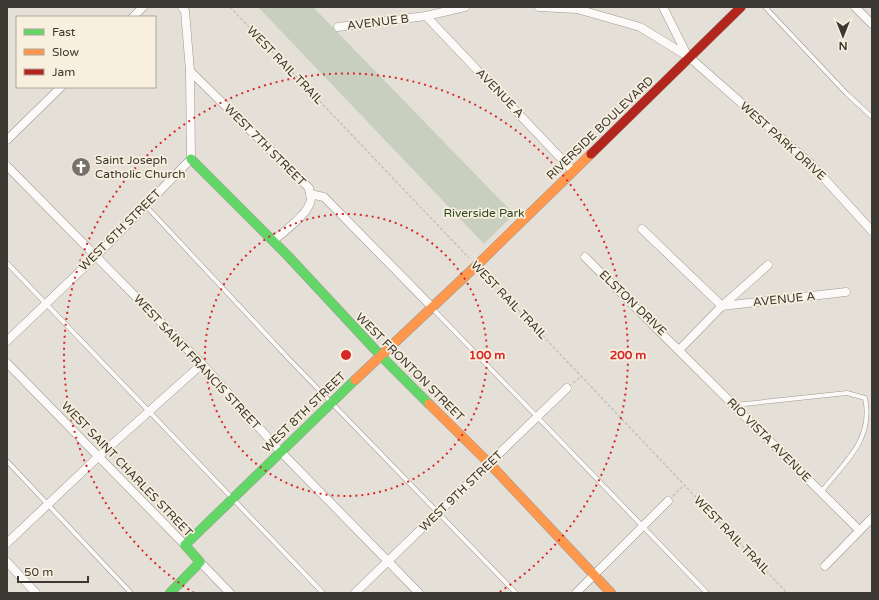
<svg xmlns="http://www.w3.org/2000/svg" width="879" height="600" viewBox="0 0 879 600" font-family="'Varela Round',sans-serif">
	<style>
		.green { fill: #c8cfbe }
		.lines { fill: none; stroke-linecap: round; stroke-linejoin: round }
		.lane-casing { stroke: #9c9891; stroke-width: 5 }
		.street-casing { stroke: #9c9891; stroke-width: 9 }
		.fast-casing { stroke: #9c9891; stroke-width: 10 }
		.slow-casing { stroke: #9c9891; stroke-width: 10 }
		.jam-casing { stroke: #9c9891; stroke-width: 10 }
		.path { stroke: #c4c2be; stroke-width: 1.5; stroke-dasharray: 3 2; stroke-linecap: butt }
		.lane { stroke: #fbfaf9; stroke-width: 4 }
		.street { stroke: #fbfaf9; stroke-width: 8 }
		.fast { stroke: #63d668; stroke-width: 9 }
		.slow { stroke: #ff974d; stroke-width: 9 }
		.jam { stroke: #b3261e; stroke-width: 9 }
		.ring { fill: none; stroke: #d62828; stroke-width: 2; stroke-dasharray: 2 4 }
		.labels { text-anchor: middle; stroke-width: 3.5; stroke-linejoin: round; paint-order: stroke }
		.street-label { font-size: 12px; fill: #3b3731; stroke: #f8efde }
		.poi-label { font-size: 12px; fill: #3b3731; stroke: #f8efde; text-anchor: start }
		.park-label { font-size: 12px; fill: #2c4a20; stroke: #f8efde }
		.centre { fill: #d62828; stroke: #f8efde; stroke-width: 2 }
		.ring-label { font-size: 12px; text-anchor: middle; font-weight: bold; fill: #d62828; stroke: #f8efde; stroke-width: 3.5; stroke-linejoin: round; paint-order: stroke }
	</style>
	<rect width="100%" height="100%" fill="#e5e0d7"/>
	<polygon class="green" points="258,7 313,7 514,214 484,244"/>
	<g class="lines">
		<defs>
			<g id="lane">
				<polyline points="765,7 847,94 872,117"/>
				<polyline points="146,206 289,359 516,593"/>
				<polyline points="7,263 323,593"/>
				<polyline points="433,309 707,593"/>
				<path d="M735 405 847 393 865 398C874 439 845 462 821 492"/>
				<polyline points="7,461 131,593"/>
			</g>
			<g id="street">
				<polyline points="539,7 577,9 640,27 689,57 812,165 872,231"/>
				<polyline points="663,7 688,57"/>
				<polyline points="855,7 872,24"/>
				<polyline points="426,16 573,171"/>
				<polyline points="133,17 143,7"/>
				<polyline points="338,27 426,16 465,7"/>
				<path d="M190 71 309 188C309 191 311 195 311 198 311 213 283 232 273 241"/>
				<polyline points="7,140 61,87"/>
				<polyline points="7,166 202,364 280,451 419,593"/>
				<polyline points="310,194 324,197 432,307"/>
				<polyline points="642,229 722,306 768,265"/>
				<polyline points="585,257 859,530"/>
				<polyline points="7,341 97,255 191,159 190,71 185,11 182,7"/>
				<polyline points="680,349 722,306 846,292"/>
				<polyline points="7,363 185,545"/>
				<polyline points="7,543 98,457 202,364"/>
				<polyline points="7,562 36,593"/>
				<polyline points="200,562 230,593"/>
				<polyline points="825,566 872,518"/>
				<polyline points="355,593 567,388"/>
				<polyline points="576,593 668,501"/>
			</g>
			<g id="fast">
				<polyline points="191,159 288,256 381,356 429,404"/>
				<polyline points="170,593 200,562 185,545 355,380"/>
			</g>
			<g id="slow">
				<polyline points="355,380 476,266 591,154"/>
				<polyline points="429,404 489,463 611,593"/>
			</g>
			<polyline id="jam" points="591,154 741,7"/>
		</defs>
		<use href="#lane" class="lane-casing"/>
		<use href="#street" class="street-casing"/>
		<use href="#fast" class="fast-casing"/>
		<use href="#slow" class="slow-casing"/>
		<use href="#jam" class="jam-casing"/>
		<g class="path">
			<polyline points="230,7 469,258"/>
			<polyline points="484,274 787,593"/>
			<polyline points="573,383 581,377"/>
			<polyline points="673,496 684,485"/>
		</g>
		<use href="#lane" class="lane"/>
		<use href="#street" class="street"/>
		<use href="#fast" class="fast"/>
		<use href="#slow" class="slow"/>
		<use href="#jam" class="jam"/>
	</g>
	<g class="ring">
		<circle cx="346" cy="355" r="141"/>
		<path d="M194 593A282 282 0 1 1 498 593"/>
	</g>
	<defs>
		<symbol id="church-disc" viewBox="-11 -11 22 22"><circle r="9.5" fill="#76726b" stroke="#f8efde"/><path d="M-1.2-6h2.4v3.5h3.3v2.4h-3.3V6h-2.4V-.1h-3.3v-2.4h3.3Z" fill="#fff"/></symbol>
	</defs>
	<g fill-rule="evenodd">
		<use href="#church-disc" x="70" y="156" width="22" height="22"/>
	</g>
	<g class="labels">
		<g class="street-label">
			<text transform="translate(378 22) rotate(-7)" y="4">AVENUE B</text>
			<text transform="translate(285 65) rotate(46)" y="4">WEST RAIL TRAIL</text>
			<text transform="translate(500 93) rotate(46)" y="4">AVENUE A</text>
			<text transform="translate(600 128) rotate(-44)" y="4">RIVERSIDE BOULEVARD</text>
			<text transform="translate(783 141) rotate(42)" y="4">WEST PARK DRIVE</text>
			<text transform="translate(265 145) rotate(45)" y="4">WEST 7TH STREET</text>
			<text transform="translate(120 230) rotate(-45)" y="4">WEST 6TH STREET</text>
			<text transform="translate(784 299) rotate(-6)" y="4">AVENUE A</text>
			<text transform="translate(509 300) rotate(46)" y="4">WEST RAIL TRAIL</text>
			<text transform="translate(633 303) rotate(44)" y="4">ELSTON DRIVE</text>
			<text transform="translate(197 362) rotate(47)" y="4">WEST SAINT FRANCIS STREET</text>
			<text transform="translate(410 367) rotate(45)" y="4">WEST FRONTON STREET</text>
			<text transform="translate(304 412) rotate(-44)" y="4">WEST 8TH STREET</text>
			<text transform="translate(769 440) rotate(45)" y="4">RIO VISTA AVENUE</text>
			<text transform="translate(127 469) rotate(46)" y="4">WEST SAINT CHARLES STREET</text>
			<text transform="translate(461 491) rotate(-44)" y="4">WEST 9TH STREET</text>
			<text transform="translate(732 535) rotate(46)" y="4">WEST RAIL TRAIL</text>
		</g>
		<g class="poi-label">
			<text x="95" y="164">Saint Joseph<tspan x="95" dy="14">Catholic Church</tspan></text>
		</g>
		<g class="park-label">
			<text x="484" y="217">Riverside Park</text>
		</g>
	</g>
	<circle cx="346" cy="355" r="6" class="centre"/>
	<g class="ring-label">
		<text x="487" y="359">100 m</text>
		<text x="628" y="359">200 m</text>
	</g>
	<rect width="879" height="600" fill="none" stroke="#3b3731" stroke-width="16"/>
	<rect x="16" y="16" width="140" height="72" fill="#f8efde" stroke="#aca599"/>
	<rect x="24" y="29" width="20" height="6" fill="#63d668" stroke="#aca599"/>
	<text x="52" y="36" font-size="12" fill="#3b3731">Fast</text>
	<rect x="24" y="49" width="20" height="6" fill="#ff974d" stroke="#aca599"/>
	<text x="52" y="56" font-size="12" fill="#3b3731">Slow</text>
	<rect x="24" y="69" width="20" height="6" fill="#b3261e" stroke="#aca599"/>
	<text x="52" y="76" font-size="12" fill="#3b3731">Jam</text>
	<g transform="translate(843 36) rotate(180)" stroke="#f8efde" stroke-width="3" paint-order="stroke">
	<path d="M0-3L7 15L0 10L-7 15Z" fill="#3b3731"/>
	<text y="-6" font-size="11" font-weight="bold" text-anchor="middle" fill="#3b3731">N</text>
	</g>
	<path d="M18 576v6h70v-6" fill="none" stroke="#3b3731" stroke-width="2"/>
	<text x="24" y="576" font-size="12" fill="#3b3731" stroke="#f8efde" stroke-width="3" paint-order="stroke">50 m</text>
</svg>
